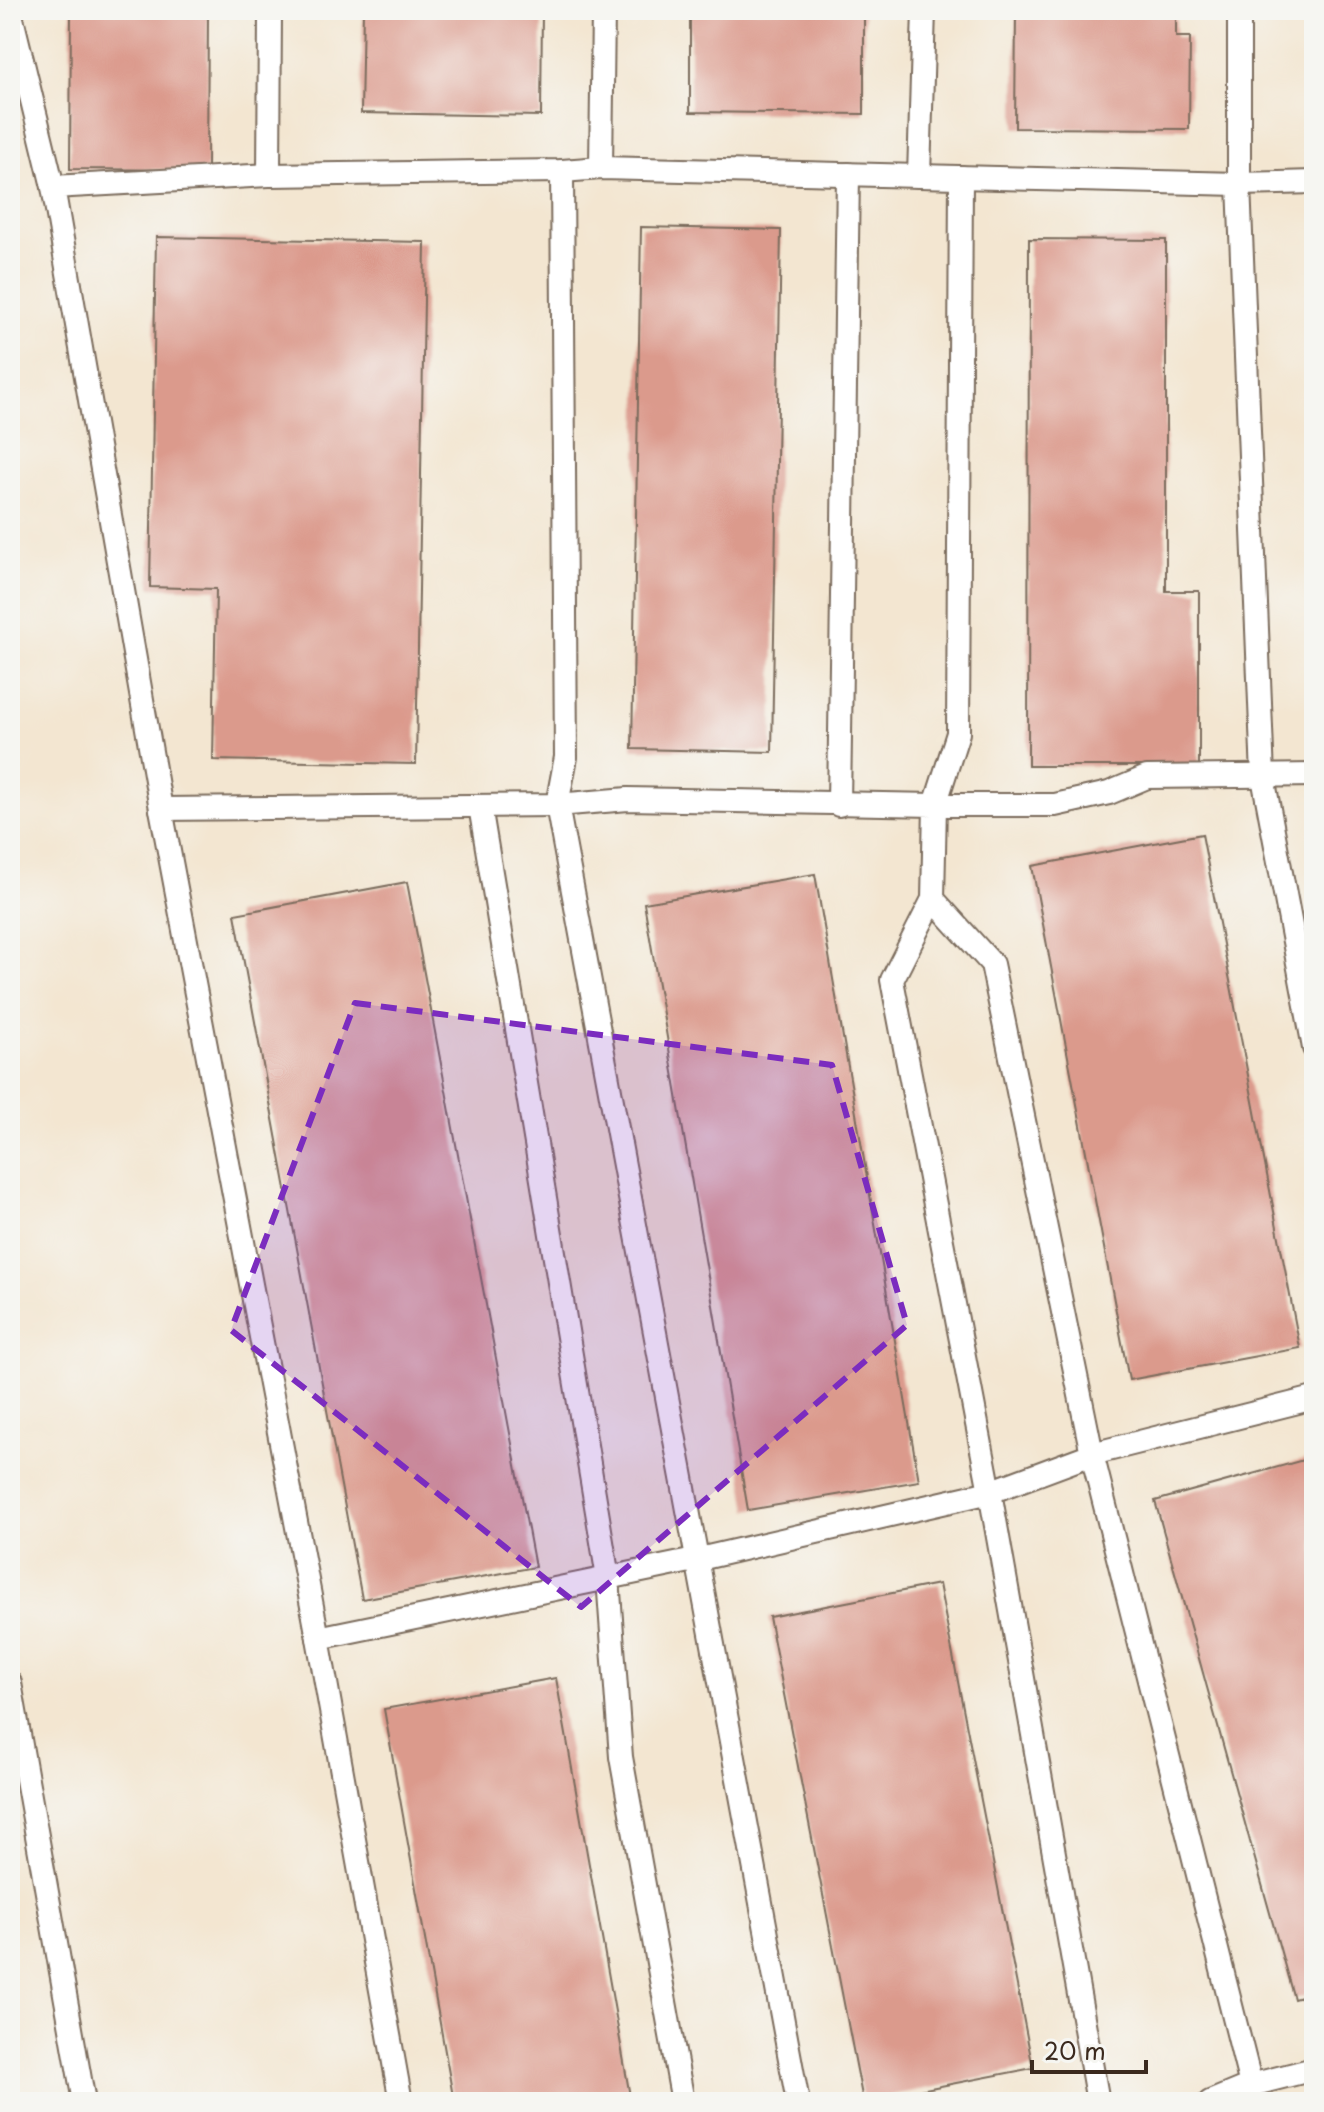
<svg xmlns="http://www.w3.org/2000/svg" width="1324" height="2112" viewBox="0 0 1324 2112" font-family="'Playpen Sans',sans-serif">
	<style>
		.building { fill: #db9a8c }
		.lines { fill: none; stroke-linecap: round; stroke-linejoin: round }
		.lane-casing { stroke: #7b6c5d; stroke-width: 26 }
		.lane { stroke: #fff; stroke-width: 22 }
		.marked { fill: #7b2cbf; fill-opacity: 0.2; stroke: #7b2cbf; stroke-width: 6; stroke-dasharray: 16 10; stroke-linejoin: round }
	</style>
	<rect width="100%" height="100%" fill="#f6f6f2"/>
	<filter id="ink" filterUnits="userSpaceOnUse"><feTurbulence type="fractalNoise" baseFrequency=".0125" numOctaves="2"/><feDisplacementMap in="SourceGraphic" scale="16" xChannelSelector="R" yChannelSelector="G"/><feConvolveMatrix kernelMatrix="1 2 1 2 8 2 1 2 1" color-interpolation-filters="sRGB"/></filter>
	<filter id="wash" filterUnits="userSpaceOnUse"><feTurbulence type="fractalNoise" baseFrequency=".006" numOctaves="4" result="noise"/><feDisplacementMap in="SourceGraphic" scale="32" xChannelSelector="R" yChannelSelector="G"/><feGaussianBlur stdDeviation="1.8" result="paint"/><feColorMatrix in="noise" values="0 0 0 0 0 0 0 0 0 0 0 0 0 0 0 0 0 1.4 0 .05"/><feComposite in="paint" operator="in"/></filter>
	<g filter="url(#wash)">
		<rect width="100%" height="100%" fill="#f3e6d1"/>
		<g id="blocks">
			<g class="building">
				<polygon points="71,10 208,10 207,170 70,169"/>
				<polygon points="363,10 542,10 541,116 361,113"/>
				<polygon points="690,10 864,10 864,114 690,112"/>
				<polygon points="1016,10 1176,10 1176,37 1190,37 1189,129 1015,128"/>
				<polygon points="641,227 781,230 772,752 632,749"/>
				<polygon points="156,237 425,242 416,764 213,760 216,589 150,587"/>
				<polygon points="1029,239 1166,240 1166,591 1199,591 1199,766 1028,766"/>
				<polygon points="1202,834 1300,1348 1129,1380 1032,866"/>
				<polygon points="815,874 919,1481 748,1510 644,903"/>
				<polygon points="407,882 535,1567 362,1599 235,914"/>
				<polygon points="1314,1457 1314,1993 1294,1999 1155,1501"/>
				<polygon points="939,1584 1033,2068 863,2101 769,1617"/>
				<polygon points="556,1678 631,2102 454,2102 384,1709"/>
			</g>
		</g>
	</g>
	<g filter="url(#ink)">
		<use href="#blocks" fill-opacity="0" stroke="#7b6c5d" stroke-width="2"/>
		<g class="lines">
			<defs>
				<g id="lane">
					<polyline points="10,10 53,187"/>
					<polyline points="1239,10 1239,184 1263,777 1314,1048"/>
					<polyline points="601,168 603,10"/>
					<polyline points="562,171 566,757 557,805 798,2102"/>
					<polyline points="269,175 270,10"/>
					<polyline points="919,176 924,10"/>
					<polyline points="961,177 958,733 935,805 1055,805 1109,793 1147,777 1314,775"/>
					<polyline points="839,805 848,174"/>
					<polyline points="480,806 608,1578 621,1757 683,2102"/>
					<polyline points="161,809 557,805 628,799 935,805 933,899 992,964 1092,1454 990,1492 892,980 933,899"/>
					<polyline points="318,1638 695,1560 990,1492 1098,2102"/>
					<polyline points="10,1683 84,2102"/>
					<polyline points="1251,2085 1092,1454 1314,1398"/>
					<polyline points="401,2102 318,1638 161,809 53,187 269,175 562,171 601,168 1239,184 1314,182"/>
					<polyline points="1210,2102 1251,2085 1314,2069"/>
				</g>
			</defs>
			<use href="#lane" class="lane-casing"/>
			<use href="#lane" class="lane"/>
		</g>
	</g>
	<path class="marked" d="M355 1003 832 1065 907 1325 581 1607 231 1330Z"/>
	<rect width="1324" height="2112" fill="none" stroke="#f6f6f2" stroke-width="40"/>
	<path d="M1032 2060v12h114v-12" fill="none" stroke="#3b2a1e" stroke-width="4"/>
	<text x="1044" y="2060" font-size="24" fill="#3b2a1e" stroke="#f6f6f2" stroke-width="6" paint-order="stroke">20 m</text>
</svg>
